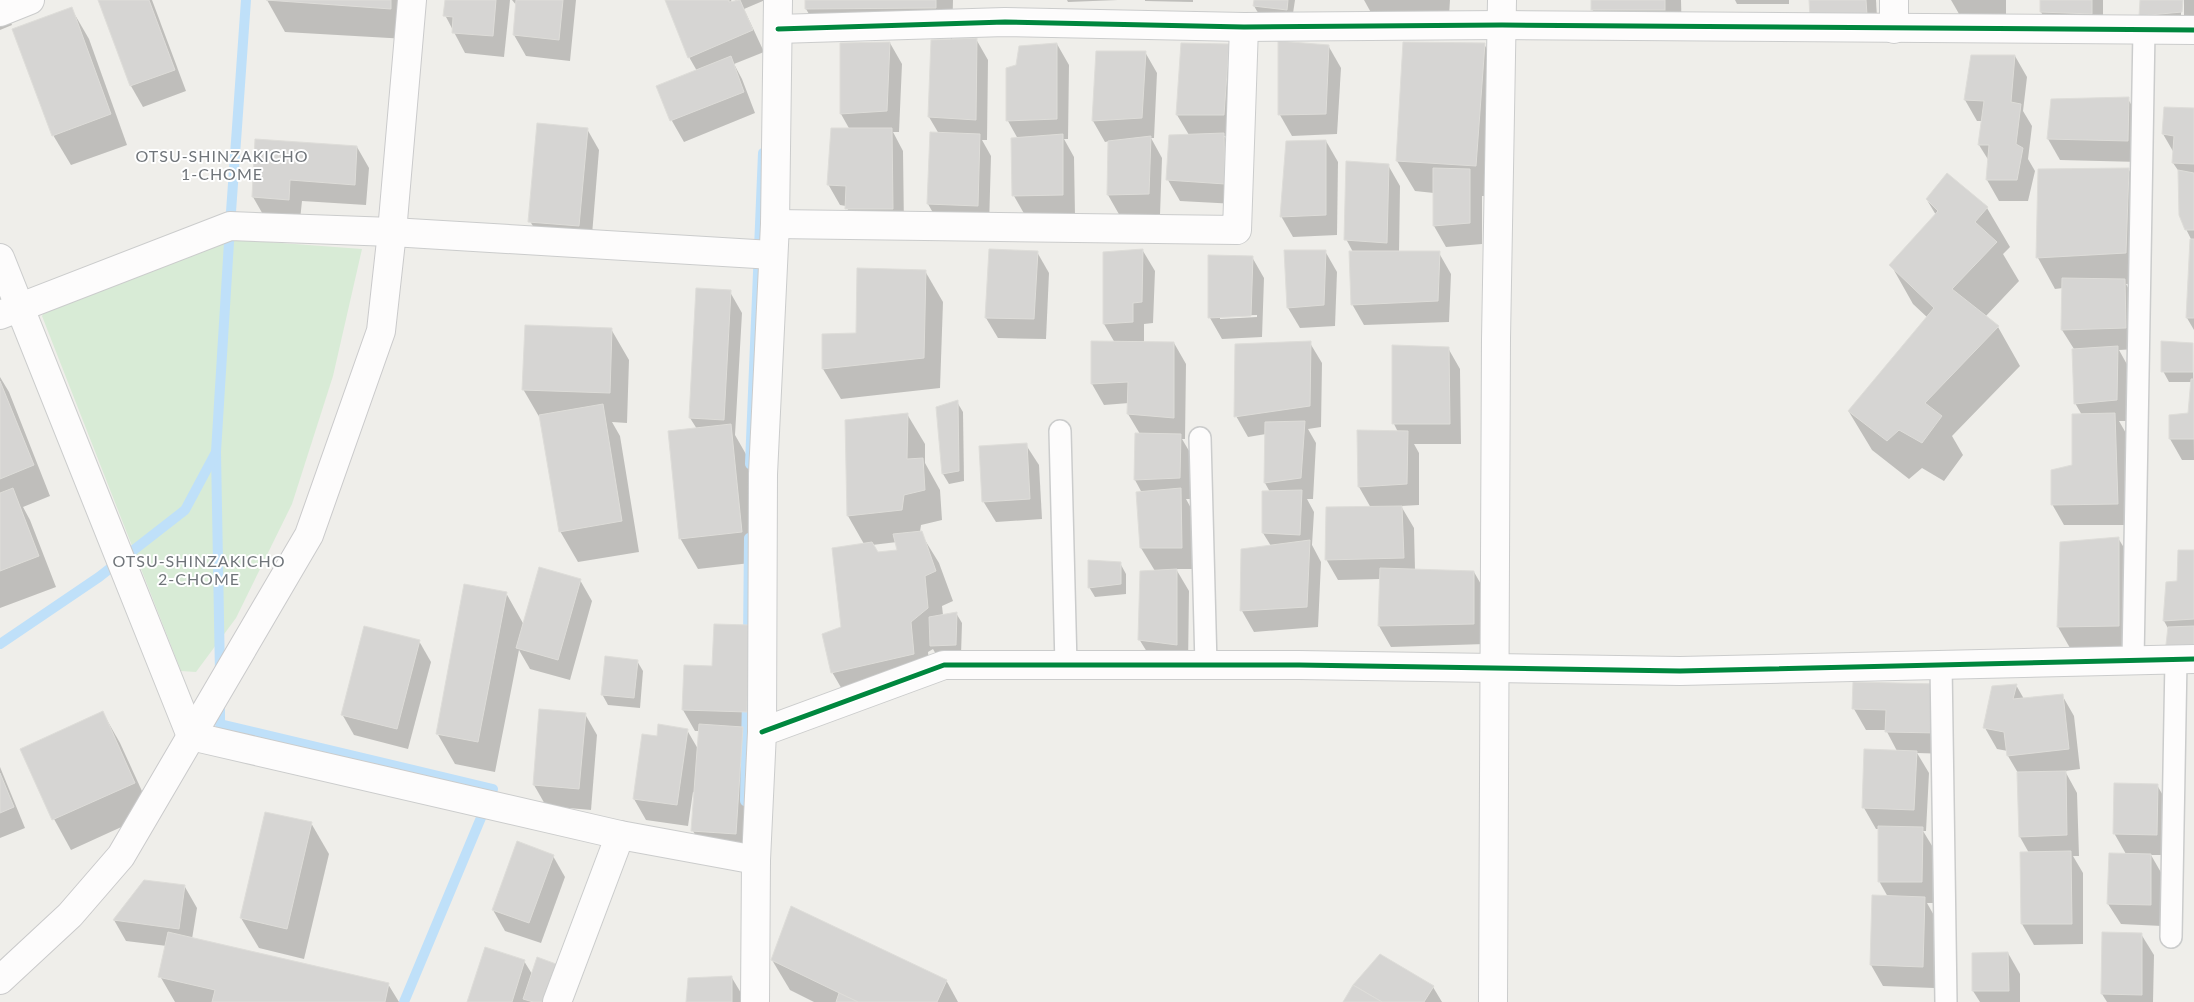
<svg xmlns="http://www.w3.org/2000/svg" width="2194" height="1002" viewBox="0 0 2194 1002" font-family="Lato,sans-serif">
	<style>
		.green { fill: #d8ebd6 }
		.shadow { fill: #0003; fill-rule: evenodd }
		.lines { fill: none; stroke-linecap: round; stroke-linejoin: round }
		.stream { stroke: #bfe0f9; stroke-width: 10 }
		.building { fill: #d6d5d3; stroke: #deddd9 }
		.lane-casing { stroke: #cbcccc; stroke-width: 24 }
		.street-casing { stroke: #cbcccc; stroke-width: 30 }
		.secondary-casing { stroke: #cacacb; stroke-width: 30 }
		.lane { stroke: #fdfcfc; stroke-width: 21 }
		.street { stroke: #fdfcfc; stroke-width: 28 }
		.secondary { stroke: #fdfcfc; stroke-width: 28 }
		.cycleway-casing { stroke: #fff; stroke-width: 8 }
		.cycleway { stroke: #00873e; stroke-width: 5 }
		.labels { text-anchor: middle; stroke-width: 4; stroke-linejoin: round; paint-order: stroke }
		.neighbourhood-label { font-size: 16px; letter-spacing: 1px; fill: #70757a; stroke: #fff }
	</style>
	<rect width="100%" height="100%" fill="#efeeea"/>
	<polygon class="green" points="229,239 362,249 333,376 292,504 236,618 196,672 181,671 42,316 48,306"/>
	<g class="shadow">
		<polygon points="0,0 2,0 12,25 0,30"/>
		<polygon points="99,0 152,0 186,91 143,107 131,86"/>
		<polygon points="267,0 410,0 407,39 285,32"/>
		<polygon points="446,0 510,0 504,57 465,53 445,15"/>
		<polygon points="512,0 576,0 570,61 526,56 514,35 517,6"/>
		<polygon points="666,0 731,0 732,2 737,0 765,0 744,9 764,52 734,64 742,79 755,113 684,142 672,121 658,87 697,71 689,57"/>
		<polygon points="806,0 953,0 952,40 976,39 988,60 987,140 982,140 991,156 989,226 940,225 928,204 939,134 929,117 951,38 824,39 806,9"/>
		<polygon points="1067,0 1118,0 1068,2"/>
		<polygon points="1145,0 1193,0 1193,2 1145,1"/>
		<polygon points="1255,0 1295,0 1292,20 1260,16 1254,6"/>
		<polygon points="1364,0 1450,0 1448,31 1379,27"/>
		<polygon points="1592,0 1681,0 1682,40 1610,40 1592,9"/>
		<polygon points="1735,0 1789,0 1789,4 1737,4"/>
		<polygon points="1810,0 1876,0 1878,36"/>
		<polygon points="1951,0 2006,0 2006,20 1962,19"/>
		<polygon points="2041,0 2103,0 2103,34 2053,33 2041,12"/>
		<polygon points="2141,0 2181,0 2181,18 2184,18 2184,0 2194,0 2194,33 2153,36 2141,15"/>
		<polygon points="71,8 89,39 127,145 71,165 53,135"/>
		<polygon points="890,43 902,64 899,132 893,132 903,151 904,229 858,229 846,206 840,205 828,184 850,130 841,114"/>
		<polygon points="1057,44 1069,65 1068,139 1064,139 1074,157 1075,216 1026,217 1014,196 1012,140 1018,139 1008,121 1007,69 1017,66"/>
		<polygon points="1484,44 1502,75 1493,196 1482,196 1482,244 1446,247 1434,226 1434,193 1415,191 1397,161"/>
		<polygon points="1228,45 1240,66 1236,136 1224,136 1236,155 1236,204 1180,201 1168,180 1189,135 1177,115"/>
		<polygon points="1329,47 1341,68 1337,134 1292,136 1280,115"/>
		<polygon points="1097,52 1145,52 1157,73 1154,138 1151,138 1162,158 1160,215 1120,216 1108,195 1110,141 1105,142 1093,121"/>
		<polygon points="2015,56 2027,77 2023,111 2032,126 2028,159 2035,171 2028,201 1999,201 1987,180 1989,161 1979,145 1982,121 1977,121 1965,100"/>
		<polygon points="2128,99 2140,120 2140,162 2060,160 2048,139 2052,100"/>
		<polygon points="2194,109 2194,330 2187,318 2191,239 2186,229 2180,173 2173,163 2174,153 2163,134"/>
		<polygon points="587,129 599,150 591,247 542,242 530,221"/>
		<polygon points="1326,141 1338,162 1337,235 1293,237 1281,216"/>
		<polygon points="357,147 369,168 366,205 302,201 300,220 265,218 253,197"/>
		<polygon points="1388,165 1400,186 1399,252 1439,253 1451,274 1449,322 1364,325 1352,304 1353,252 1346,239"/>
		<polygon points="2129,170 2146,200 2143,283 2126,284 2136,302 2137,349 2119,350 2129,368 2129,421 2119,421 2127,435 2129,525 2064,525 2052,504 2073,466 2082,415 2075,403 2074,349 2062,330 2063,288 2055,289 2038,258 2039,171"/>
		<polygon points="1947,174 1987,208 2010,247 2003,254 2019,281 1985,317 1998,327 2020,366 1952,436 1963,455 1944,481 1922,468 1909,479 1872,450 1849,412 1928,318 1913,304 1891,265 1936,215 1927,200"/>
		<polygon points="1143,251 1155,271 1153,323 1144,324 1144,343 1174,343 1186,364 1185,439 1182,439 1192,456 1192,499 1186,499 1192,510 1194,569 1176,569 1189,591 1188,666 1152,660 1139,639 1155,571 1141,548 1142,493 1135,480 1137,434 1140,434 1128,414 1129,403 1104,405 1092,384 1115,343 1104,324"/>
		<polygon points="1325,251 1337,272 1335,326 1300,328 1288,308"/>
		<polygon points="1037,252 1049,273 1046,339 998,338 986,318"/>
		<path d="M1252 257 1264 278 1262 337 1222 339 1210 318ZM1257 315V317L1220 319V316Z"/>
		<polygon points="925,271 943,302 940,388 841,399 823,369 857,334"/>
		<polygon points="730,292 742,313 735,435 747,456 759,562 698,569 680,538 697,429 690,418"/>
		<polygon points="611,329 629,360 627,423 612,422 620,436 639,552 578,562 560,531 541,420 523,389"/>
		<polygon points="1310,343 1322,363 1321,427 1308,429 1316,443 1313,499 1307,499 1314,512 1312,545 1321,562 1318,627 1254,632 1242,611 1271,546 1263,533 1263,492 1270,492 1265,483 1266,434 1248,437 1236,416"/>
		<polygon points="2193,344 2194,460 2182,460 2170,439 2189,414 2192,382 2169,382 2163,371"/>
		<polygon points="1448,348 1460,369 1461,444 1414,444 1419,453 1419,505 1401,506 1414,528 1415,570 1474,572 1486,593 1485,644 1391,647 1379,626 1381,579 1338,580 1326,559 1371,508 1359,487 1398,432 1394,424"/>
		<polygon points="0,377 9,392 50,496 23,507 30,520 56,587 0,608"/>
		<polygon points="957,402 963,412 964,481 949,484 943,474"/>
		<path d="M907 414 925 444V463L940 490 942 520 921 525 920 532 939 563 953 601 942 606 943 615 956 613 962 623 961 655 937 656 933 649 928 652 931 685 850 703 832 672 864 544 848 516ZM897 542 898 551 877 553 872 545Z"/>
		<polygon points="1026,445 1039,465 1042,519 996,522 983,501"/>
		<polygon points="2118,538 2131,559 2131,647 2070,648 2058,627"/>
		<polygon points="2194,551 2194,673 2178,673 2169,630 2164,621"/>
		<polygon points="1120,563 1126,574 1126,594 1095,597 1089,587"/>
		<polygon points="580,580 592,601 570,680 530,669 519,650 495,772 455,764 437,733 506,593 524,625"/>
		<polygon points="749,626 758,733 745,733 755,749 748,854 705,852 693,831 695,793 693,792 688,826 646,820 634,799 658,738 687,730 698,749 699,731 695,731 683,710 713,667"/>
		<polygon points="419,641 431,662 408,749 354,735 342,714"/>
		<polygon points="637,661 643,671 640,708 608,705 602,694"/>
		<polygon points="1938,685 1949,754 1917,753 1929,773 1926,831 1923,831 1934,849 1934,903 1927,903 1936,919 1934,988 1883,986 1871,965 1873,896 1888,897 1879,881 1879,829 1876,829 1864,808 1897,751 1886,730 1866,730 1854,709"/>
		<polygon points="2016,685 2024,699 2062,695 2074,716 2080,769 2065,771 2077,793 2079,856 2073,856 2083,873 2083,944 2034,945 2022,924 2029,853 2020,837 2018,773 2008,756 2008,751 1997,749 1985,728"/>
		<polygon points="540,710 585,714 597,735 591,810 546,806 534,785"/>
		<polygon points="103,713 120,743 152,813 71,850 54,819 22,750"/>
		<polygon points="0,767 25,828 0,838"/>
		<polygon points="2157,785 2169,806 2168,855 2151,855 2163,876 2162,926 2121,924 2108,904 2126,854 2114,833"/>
		<polygon points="311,823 329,854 304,959 259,948 241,918"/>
		<polygon points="553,856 565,877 541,943 505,931 493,910"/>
		<polygon points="185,887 197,908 192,939 388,984 399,1002 175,1002 160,976 167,946 126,941 114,920"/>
		<polygon points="2141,934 2154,955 2153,1002 2107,1002 2102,994"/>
		<polygon points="2008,953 2020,974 2020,1002 1980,1002 1973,991"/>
		<polygon points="772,960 946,980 958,1002 814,1002 790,990"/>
		<polygon points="524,961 532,974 555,965 561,975 552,1002 531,1000 531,1002 468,1002"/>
		<polygon points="732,978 744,998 744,1002 688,1002"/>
		<polygon points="1433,987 1442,1002 1344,1002"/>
	</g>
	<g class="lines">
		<g class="stream">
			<polyline points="216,452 220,674"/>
			<polyline points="750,464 763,153"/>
			<polyline points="748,639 749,538"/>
			<polyline points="0,644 99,577 185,510 216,452 230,226 246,0"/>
			<polyline points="220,701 220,724 493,789 404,1002"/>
			<polyline points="745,801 747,698"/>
		</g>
	</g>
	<g class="building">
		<polygon points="98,0 149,0 175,70 130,86"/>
		<polygon points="266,0 391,0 391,9"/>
		<polygon points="445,0 496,0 493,36 452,33 453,17 443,16"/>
		<polygon points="516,0 563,0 559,40 513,35"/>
		<polygon points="665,0 729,0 729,2 740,0 753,30 688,58"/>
		<polygon points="805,0 936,0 936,8 805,9"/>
		<polygon points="1254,0 1288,0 1287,10 1253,6"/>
		<rect x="1591" y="0" width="74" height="10"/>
		<polygon points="1809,0 1866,0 1867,15 1810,18"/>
		<polygon points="2040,0 2092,0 2092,14 2040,12"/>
		<polygon points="2140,0 2183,0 2182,12 2139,16"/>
		<polygon points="72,7 111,114 52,136 12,29"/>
		<polygon points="977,38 976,120 928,117 931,40"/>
		<polygon points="1278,41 1329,45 1326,114 1278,115"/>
		<polygon points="890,42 887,111 840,114 840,43"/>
		<polygon points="1403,42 1485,43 1476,166 1396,161"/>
		<polygon points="1057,43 1057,119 1006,121 1006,68 1016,65 1019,46"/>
		<polygon points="1181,43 1229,44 1224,115 1176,115"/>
		<polygon points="1096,51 1146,51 1142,118 1092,121"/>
		<polygon points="1971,55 2015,55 2011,102 2021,104 2016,144 2023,148 2017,180 1986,180 1989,145 1978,145 1984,101 1964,100"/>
		<polygon points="731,56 744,92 670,121 656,86"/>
		<polygon points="2129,97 2128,141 2047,139 2051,99"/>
		<polygon points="2164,107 2194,108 2194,164 2172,163 2174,136 2162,134"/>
		<polygon points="537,123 588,128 579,226 528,222"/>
		<polygon points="831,128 892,128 893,209 845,209 846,186 827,185"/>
		<polygon points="930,132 980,134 978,206 927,204"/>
		<polygon points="1224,133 1225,184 1166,180 1169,135"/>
		<polygon points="1063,134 1063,195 1012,196 1011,138"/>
		<polygon points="1151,136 1149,194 1107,195 1108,141"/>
		<polygon points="255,139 357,146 355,185 290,180 289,200 252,197"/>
		<polygon points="1326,140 1326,215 1280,217 1286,141"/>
		<polygon points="1346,161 1389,164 1387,243 1344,240"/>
		<polygon points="1433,168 1470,169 1470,223 1433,226"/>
		<polygon points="2129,168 2126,253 2036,258 2038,169"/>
		<polygon points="2178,170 2194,173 2194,230 2185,230 2179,215"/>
		<polygon points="1947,173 1988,207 1975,222 1997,242 1952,289 1999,326 1925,403 1942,416 1922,443 1899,430 1887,441 1848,411 1934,308 1889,265 1938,211 1926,199"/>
		<polygon points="2190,239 2194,239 2194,318 2186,318"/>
		<polygon points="989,249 1038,251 1034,319 985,318"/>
		<polygon points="1143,249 1142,302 1133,303 1133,322 1103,324 1103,252"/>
		<polygon points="1284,250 1326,250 1324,305 1287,308"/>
		<polygon points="1349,251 1440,251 1438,301 1351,305"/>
		<polygon points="1208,255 1253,256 1251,316 1208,318"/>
		<polygon points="857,268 926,270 924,358 822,369 822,334 856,333"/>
		<polygon points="2062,278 2125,279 2126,328 2061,330"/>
		<polygon points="696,288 731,290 724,420 689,418"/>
		<polygon points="525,325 612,328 610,393 522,390"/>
		<polygon points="1091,341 1174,342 1174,418 1127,414 1128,382 1091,384"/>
		<polygon points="1311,341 1310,406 1234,417 1235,344"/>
		<polygon points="2161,341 2193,343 2193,372 2161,372"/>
		<polygon points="1392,345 1449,347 1450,424 1392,424"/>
		<polygon points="2118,346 2117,400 2074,404 2072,349"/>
		<polygon points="2191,379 2194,379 2194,439 2169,439 2169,415 2188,413"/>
		<polygon points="0,381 34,465 0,479"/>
		<polygon points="958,400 959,471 942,474 936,407"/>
		<polygon points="603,404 622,521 559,532 539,415"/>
		<polygon points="908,413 907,459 923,458 925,490 904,495 902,510 847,516 845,420"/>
		<polygon points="2115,413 2118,504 2051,505 2051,470 2072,465 2072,414"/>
		<polygon points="1305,421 1301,478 1264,483 1265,422"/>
		<polygon points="731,424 742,532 679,539 668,431"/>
		<polygon points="1357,430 1408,431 1407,484 1358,487"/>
		<polygon points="1135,433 1181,434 1180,478 1134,480"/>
		<polygon points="1027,443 1030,499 982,502 979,446"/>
		<polygon points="13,488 39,556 0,571 0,493"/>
		<polygon points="1181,488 1182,548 1140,548 1136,492"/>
		<polygon points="1302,490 1300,535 1262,533 1262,491"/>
		<polygon points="1402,506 1404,558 1325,560 1326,507"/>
		<polygon points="922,531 936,571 925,576 928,608 911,622 914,654 831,673 822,634 841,627 832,548 872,542 878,552 897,550 893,534"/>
		<polygon points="2119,537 2119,626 2057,627 2060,542"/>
		<polygon points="1310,540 1307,607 1240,611 1241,549"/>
		<polygon points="2178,550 2194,550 2194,619 2163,621 2166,582 2177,581"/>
		<polygon points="1088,560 1121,562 1121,584 1088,588"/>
		<polygon points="539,567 581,579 558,660 516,648"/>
		<polygon points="1380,568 1474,571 1474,624 1378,626"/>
		<polygon points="1177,569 1177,645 1138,640 1140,571"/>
		<polygon points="464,584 507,592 478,742 436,734"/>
		<polygon points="957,612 956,645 930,646 929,617"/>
		<polygon points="714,624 749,625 747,712 682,710 684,665 712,666"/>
		<polygon points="364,626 420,640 397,729 341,715"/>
		<polygon points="2194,626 2194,652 2165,653 2168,627"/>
		<polygon points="605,656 638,660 634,698 601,695"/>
		<polygon points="1853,682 1939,684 1938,733 1885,732 1886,710 1852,709"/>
		<polygon points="2017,684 2013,699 2063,694 2069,749 2007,756 2004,732 1983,728 1992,686"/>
		<polygon points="539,709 586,713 579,789 533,785"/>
		<polygon points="103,711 135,783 52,820 20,749"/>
		<polygon points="658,724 688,729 677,805 633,799 642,734 657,736"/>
		<polygon points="699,724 743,727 736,834 691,831"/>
		<polygon points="1864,749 1917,751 1914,810 1862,808"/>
		<polygon points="2066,771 2067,835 2019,837 2017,772"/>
		<polygon points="0,773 14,807 0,813"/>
		<polygon points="2114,783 2158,784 2157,835 2113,834"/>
		<polygon points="265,812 312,822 287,929 240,918"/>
		<polygon points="1878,826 1923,827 1922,882 1878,882"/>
		<polygon points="517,841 554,855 529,923 492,910"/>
		<polygon points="2071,851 2072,924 2021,924 2020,852"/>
		<polygon points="2109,853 2151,854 2151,905 2107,904"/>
		<polygon points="144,880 185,885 179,929 113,920"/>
		<polygon points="1872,895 1925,897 1923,967 1870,965"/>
		<polygon points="791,906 947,980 937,1002 858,1002 771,960"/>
		<polygon points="168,932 389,983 385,1002 212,1002 215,990 158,977"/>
		<polygon points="2102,932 2142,933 2142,995 2101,994"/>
		<polygon points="485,947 525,960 512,1002 467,1002"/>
		<polygon points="2008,952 2009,991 1972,991 1972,953"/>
		<polygon points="1380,954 1434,986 1424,1002 1382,1002 1353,985"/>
		<polygon points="537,957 556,964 543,1002 533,1002 523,999"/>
		<polygon points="732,976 732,1002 686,1002 688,978"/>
		<polygon points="1353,985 1382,1002 1343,1002"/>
		<polygon points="839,993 858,1002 836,1002"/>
	</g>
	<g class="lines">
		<defs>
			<g id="lane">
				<polyline points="1060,431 1066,665"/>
				<polyline points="1200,438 1206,665"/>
				<polyline points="2133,661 2144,30"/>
				<polyline points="1941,664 1946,1002"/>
				<polyline points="2171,937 2176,660"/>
			</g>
			<g id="street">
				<polyline points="0,12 30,0"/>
				<polyline points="778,29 1005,22 1244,27 1502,25 2194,30"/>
				<polyline points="1894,29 1894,0"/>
				<polyline points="775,224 1237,230 1244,27"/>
				<polyline points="0,258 191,736 620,835 756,860"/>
				<polyline points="0,315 230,226 392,232 773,255"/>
				<polyline points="762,732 944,665 1299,665 1680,671 2194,659"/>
				<polyline points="557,1002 620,835"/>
				<polyline points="755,1002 756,860 762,732 763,474 775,224 778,0"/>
				<polyline points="1493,1002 1496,339 1502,0"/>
			</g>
			<polyline id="secondary" points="0,980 70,915 121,856 309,535 381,331 392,232 412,0"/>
		</defs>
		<use href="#lane" class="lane-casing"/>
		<use href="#street" class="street-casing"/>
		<use href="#secondary" class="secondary-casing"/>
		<use href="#lane" class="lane"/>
		<use href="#street" class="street"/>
		<use href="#secondary" class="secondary"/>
		<defs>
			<g id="cycleway">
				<polyline points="778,29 1005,22 1244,27 1502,25 2194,30"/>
				<polyline points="762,732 944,665 1299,665 1680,671 2194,659"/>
			</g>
		</defs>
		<use href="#cycleway" class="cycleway-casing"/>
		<use href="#cycleway" class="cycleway"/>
	</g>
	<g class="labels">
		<g class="neighbourhood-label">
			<text x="222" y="162">OTSU-SHINZAKICHO<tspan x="222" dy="18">1-CHOME</tspan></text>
			<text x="199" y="567">OTSU-SHINZAKICHO<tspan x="199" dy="18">2-CHOME</tspan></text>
		</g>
	</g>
</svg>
